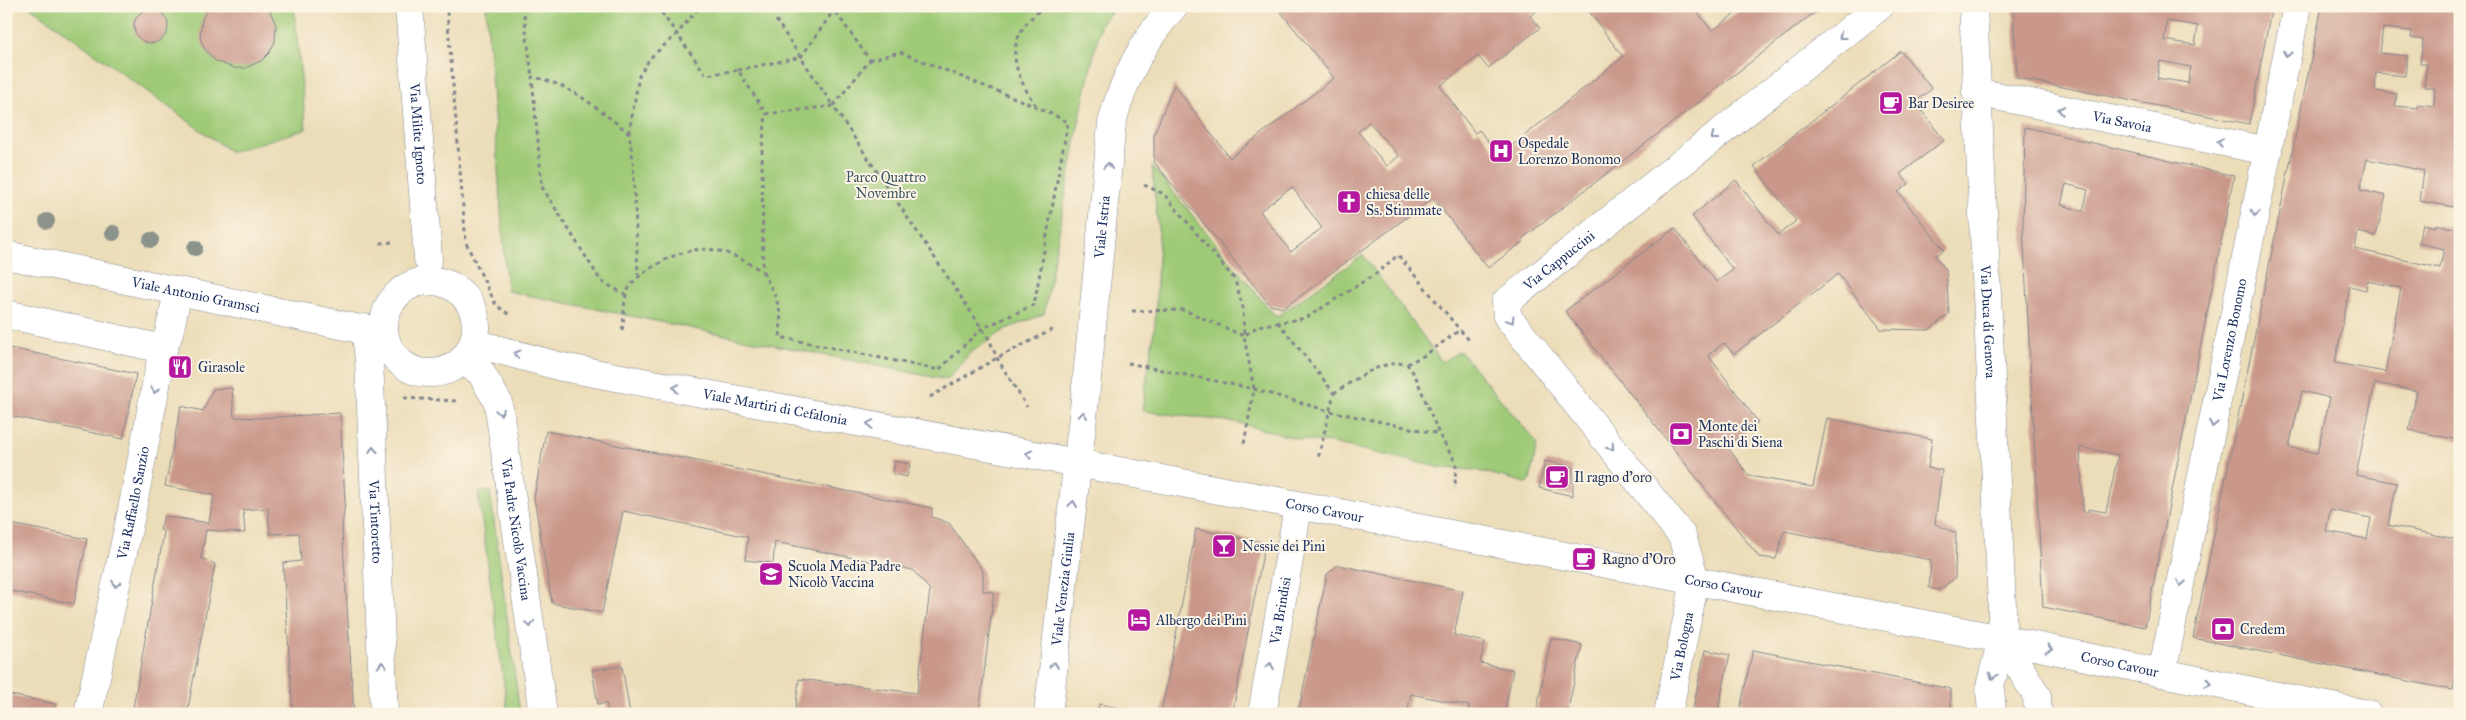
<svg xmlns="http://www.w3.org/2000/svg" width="2466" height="720" viewBox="0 0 2466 720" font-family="'IM FELL Great Primer',serif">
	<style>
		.green { fill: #9fca77; stroke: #5d7c6a }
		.building { fill: #c9988a; fill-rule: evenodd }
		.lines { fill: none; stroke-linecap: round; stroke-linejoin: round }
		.street-casing { stroke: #84868c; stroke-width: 29 }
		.secondary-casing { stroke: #84868c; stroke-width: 29 }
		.path { stroke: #84868c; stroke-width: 3; stroke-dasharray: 4 4; stroke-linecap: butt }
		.street { stroke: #fff; stroke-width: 28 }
		.secondary { stroke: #fff; stroke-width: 28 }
		.tree { fill: #8b938a }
		.oneway { stroke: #8d97ae }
		.labels { text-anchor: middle; stroke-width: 4; stroke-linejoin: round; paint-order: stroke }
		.poi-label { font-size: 14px; fill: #1b2f5e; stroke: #fcf5e5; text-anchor: start }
		.street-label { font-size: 14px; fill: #1b2f5e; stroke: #fcf5e5 }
		.park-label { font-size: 14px; fill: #3c5664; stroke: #fcf5e5 }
	</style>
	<rect width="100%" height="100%" fill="#fcf5e5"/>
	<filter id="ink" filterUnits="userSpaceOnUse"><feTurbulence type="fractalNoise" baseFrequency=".02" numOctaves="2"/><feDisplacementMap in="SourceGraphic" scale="10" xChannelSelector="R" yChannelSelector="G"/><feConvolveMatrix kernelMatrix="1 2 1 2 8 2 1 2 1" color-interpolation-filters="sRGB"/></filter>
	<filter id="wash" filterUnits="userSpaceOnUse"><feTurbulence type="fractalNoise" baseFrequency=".0096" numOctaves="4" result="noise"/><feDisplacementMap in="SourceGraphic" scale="20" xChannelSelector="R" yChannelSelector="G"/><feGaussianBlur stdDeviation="1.12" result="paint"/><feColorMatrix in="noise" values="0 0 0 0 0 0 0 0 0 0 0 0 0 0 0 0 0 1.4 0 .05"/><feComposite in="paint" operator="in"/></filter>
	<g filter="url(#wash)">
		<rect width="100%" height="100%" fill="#ecddb9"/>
		<g class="green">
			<polygon points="29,6 294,6 306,129 231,152"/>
			<polygon points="486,6 1117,6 1101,23 1080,116 1044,314 1006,329 970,353 947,380 507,291"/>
			<polygon points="1152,166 1276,317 1363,255 1442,362 1460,351 1537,443 1530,481 1526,483 1476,470 1442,468 1337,444 1298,439 1235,422 1142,411 1155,324 1159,238"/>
			<polygon points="490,491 520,714 508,714 478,492"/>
		</g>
		<g id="blocks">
			<g class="building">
				<polygon points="209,6 268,6 276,25 275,42 269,53 261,61 245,68 234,68 215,61 204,48 200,37 202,19"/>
				<path d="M1276 6H1543L1530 16 1540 28 1488 68 1478 56 1440 86 1475 133 1479 130 1499 156 1623 57 1585 6H1693L1712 31 1745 6H1823L1522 239 1524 241 1488 268 1433 198 1284 308 1270 305 1154 162V134L1174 85 1230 158 1334 78ZM1369 122 1399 156 1387 166 1358 132ZM1292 187 1322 228 1291 252 1260 211Z"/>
				<path d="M2013 6H2272L2249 124 2017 78ZM2167 21 2198 26 2195 45 2164 40ZM2160 61 2191 67 2188 83 2157 78Z"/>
				<path d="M2322 6H2460V133L2457 143 2460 144V208L2420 201 2424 171 2367 159 2360 190 2386 196 2376 236 2358 232 2355 249 2440 268 2444 249 2418 243 2423 224 2436 227V224L2457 229 2458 223 2460 224V440L2409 430 2417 391 2375 383 2356 475 2397 483 2388 525 2460 540V656L2453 690 2193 638ZM2383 28 2412 31 2411 38 2423 40 2420 63 2427 64 2424 87 2435 88 2434 106 2418 104V108L2395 106 2397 94 2375 91 2376 73 2405 76 2407 56 2380 53ZM2367 281 2401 288 2385 372 2335 363 2350 286 2366 290ZM2302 391 2330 398 2317 453 2289 447ZM2330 510 2371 518 2367 539 2326 531Z"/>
				<circle cx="151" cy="26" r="17"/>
				<polygon points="1901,51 1932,89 1915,102 1944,140 1900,174 1909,184 1898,192 1944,250 1935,256 1946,270 1949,314 1929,330 1881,329 1838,274 1734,354 1724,343 1708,355 1758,422 1727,446 1749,476 1813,487 1827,418 1932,439 1928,468 1942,470 1935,524 1956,533 1955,578 1939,590 1929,588 1931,560 1784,531 1776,559 1759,557 1565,311 1675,228 1716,282 1733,270 1692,216 1736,180 1778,235 1796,221 1754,166"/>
				<path d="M2025 127 2234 176 2145 627 2043 607 2023 227ZM2066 184 2088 190 2083 211 2061 205ZM2080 447 2118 455 2106 512 2088 509V512L2083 511Z"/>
				<polygon points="10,348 136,374 123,439 6,415 6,365"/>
				<polygon points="232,388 234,417 259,418 340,413 345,501 342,529 354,714 293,714 283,563 301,561 299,533 270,534 268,508 243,510 245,533 206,530 201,558 215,564 187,714 132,714 164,532 160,530 164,516 209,523 214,495 165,486 181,406 203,411 213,389"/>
				<polygon points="546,431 932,508 932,517 949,523 983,571 983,591 994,592 979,714 795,714 799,679 917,693 930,590 913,570 775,542 773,563 745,560 748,537 623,511 602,613 552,603 534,498"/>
				<polygon points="895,461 910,464 907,477 893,474"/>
				<polygon points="1545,461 1573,467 1573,496 1539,488"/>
				<polygon points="6,523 87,539 74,604 6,590"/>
				<polygon points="1196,529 1265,543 1233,710 1245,712 1244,714 1161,714"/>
				<polygon points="1338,565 1463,591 1454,635 1485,642 1480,663 1513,670 1504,714 1467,714 1469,706 1411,694 1407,714 1298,714 1327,574"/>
				<polygon points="1551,638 1582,645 1567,714 1536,714"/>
				<polygon points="1705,650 1730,655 1717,714 1692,714"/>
				<polygon points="1753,650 1951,689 1951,714 1739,714"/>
				<polygon points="622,666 630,713 608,714 606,703 598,705 592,670"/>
				<polygon points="6,694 55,704 53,714 6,714"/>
				<polygon points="1099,704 1144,713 1144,714 1097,714"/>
			</g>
		</g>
	</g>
	<g filter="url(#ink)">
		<use href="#blocks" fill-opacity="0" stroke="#84868c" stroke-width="1"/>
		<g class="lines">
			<defs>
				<g id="street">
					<path id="s1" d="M1973 6 2002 606V639L1990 686 1992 714"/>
					<path id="s2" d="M1976 92 2268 151"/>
					<polyline points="6,314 163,349"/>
					<path id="s3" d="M365 328 369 359 384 714"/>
					<path id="s4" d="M462 361 480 371 498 402 543 714"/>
					<path id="s5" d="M1077 463 2002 639 2162 673 2367 714"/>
					<polyline points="2002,639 2037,696 2038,714"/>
					<path id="s6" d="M2162 673 2297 6"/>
					<path id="s7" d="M88 714 131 515 163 349 169 333 178 292"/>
					<path id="s8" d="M1262 714 1298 507"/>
					<path id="s9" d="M1668 714 1695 580 1682 536 1507 316 1506 302 1880 6"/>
				</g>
				<g id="secondary">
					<path id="s10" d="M409 6 428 259"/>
					<path id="s11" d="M6 255 384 334"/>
					<circle cx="430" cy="327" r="46"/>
					<path id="s12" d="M474 343 562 367 1077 463"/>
					<path id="s13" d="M1048 714 1084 408 1112 123C1123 80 1144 39 1174 6"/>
				</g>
			</defs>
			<use href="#street" class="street-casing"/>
			<use href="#secondary" class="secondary-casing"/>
			<g class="path">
				<polyline points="523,6 532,77"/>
				<polyline points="657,6 706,75 738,70 766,114"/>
				<polyline points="447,12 466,243 496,305 510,315"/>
				<polyline points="776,20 833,106 870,60 834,10 835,6"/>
				<polyline points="738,70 801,57 834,10"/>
				<path d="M1036 106C1010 67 1003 38 1045 6"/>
				<polyline points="629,133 639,76 650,58 677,34 700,6"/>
				<polyline points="1144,185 1164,194 1235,280 1243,308 1244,336 1254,389 1244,444"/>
				<polyline points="380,243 393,242"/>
				<path d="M763 272C776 298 783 307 780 337L939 370 981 329 1034 305 1068 122 1037 107 900 52 870 60"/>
				<path d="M626 295 601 281 542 187 532 77C570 83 599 110 629 133L633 160 638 275"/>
				<polyline points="1132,311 1184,310 1244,336 1258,326 1306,318 1377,273 1398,255 1460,330"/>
				<polyline points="1278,322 1334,393 1318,459"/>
				<path d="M622 330C625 318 623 305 626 296 628 284 641 274 651 268 694 241 721 244 763 272L762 150 766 114 833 106 989 339 997 358 1027 407"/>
				<polyline points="1128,363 1254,389 1329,411 1439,434"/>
				<polyline points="1407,364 1425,355 1460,330 1469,340"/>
				<path d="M1334 393C1356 380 1380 359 1407 364L1415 375 1439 434 1456 463 1455 488"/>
				<polyline points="930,397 997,358 1056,328"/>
				<polyline points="404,398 458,401"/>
			</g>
			<use href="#street" class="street"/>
			<use href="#secondary" class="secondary"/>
		</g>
		<g class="tree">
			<circle cx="47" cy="221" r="8"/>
			<circle cx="113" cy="233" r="8"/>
			<circle cx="151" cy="240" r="8"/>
			<circle cx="195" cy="248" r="8"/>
		</g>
		<defs><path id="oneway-chevron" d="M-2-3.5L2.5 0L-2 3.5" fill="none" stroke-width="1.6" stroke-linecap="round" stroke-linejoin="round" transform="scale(1.25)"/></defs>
		<g class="oneway">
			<use href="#oneway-chevron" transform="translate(1842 36) rotate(142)"/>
			<use href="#oneway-chevron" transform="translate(2287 54) rotate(101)"/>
			<use href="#oneway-chevron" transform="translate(2061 110) rotate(-169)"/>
			<use href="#oneway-chevron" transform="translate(1714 137) rotate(142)"/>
			<use href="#oneway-chevron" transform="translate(2220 142) rotate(-169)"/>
			<use href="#oneway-chevron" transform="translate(1108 166) rotate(-84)"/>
			<use href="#oneway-chevron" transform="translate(2255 213) rotate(101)"/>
			<use href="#oneway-chevron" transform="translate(1511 320) rotate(59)"/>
			<use href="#oneway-chevron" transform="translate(517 354) rotate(-165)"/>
			<use href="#oneway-chevron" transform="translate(676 388) rotate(-169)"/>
			<use href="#oneway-chevron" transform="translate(155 390) rotate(101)"/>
			<use href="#oneway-chevron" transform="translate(500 412) rotate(82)"/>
			<use href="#oneway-chevron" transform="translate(1083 415) rotate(-83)"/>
			<use href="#oneway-chevron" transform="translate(870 424) rotate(-169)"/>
			<use href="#oneway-chevron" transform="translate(2213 424) rotate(101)"/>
			<use href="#oneway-chevron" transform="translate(1611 447) rotate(51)"/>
			<use href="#oneway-chevron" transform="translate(373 450) rotate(-93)"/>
			<use href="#oneway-chevron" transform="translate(1029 454) rotate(-169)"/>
			<use href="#oneway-chevron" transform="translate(1073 504) rotate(-82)"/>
			<use href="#oneway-chevron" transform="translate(2181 583) rotate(101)"/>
			<use href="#oneway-chevron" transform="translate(116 584) rotate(102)"/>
			<use href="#oneway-chevron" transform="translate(530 624) rotate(82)"/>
			<use href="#oneway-chevron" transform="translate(2049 649) rotate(12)"/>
			<use href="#oneway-chevron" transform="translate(382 665) rotate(-93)"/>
			<use href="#oneway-chevron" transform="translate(1054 665) rotate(-84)"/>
			<use href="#oneway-chevron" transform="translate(1270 666) rotate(-80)"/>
			<use href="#oneway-chevron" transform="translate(1993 676) rotate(105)"/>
			<use href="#oneway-chevron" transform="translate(2208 683) rotate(11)"/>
		</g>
	</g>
	<defs>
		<symbol id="cafe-square" viewBox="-11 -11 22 22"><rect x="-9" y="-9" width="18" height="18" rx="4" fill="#b5179e" stroke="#fcf5e5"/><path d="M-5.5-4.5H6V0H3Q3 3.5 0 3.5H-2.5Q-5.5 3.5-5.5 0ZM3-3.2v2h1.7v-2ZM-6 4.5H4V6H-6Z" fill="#fff"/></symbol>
		<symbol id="hospital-square" viewBox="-11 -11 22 22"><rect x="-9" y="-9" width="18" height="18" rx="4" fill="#b5179e" stroke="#fcf5e5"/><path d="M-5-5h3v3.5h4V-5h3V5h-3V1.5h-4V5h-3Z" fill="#fff"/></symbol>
		<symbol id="church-square" viewBox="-11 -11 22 22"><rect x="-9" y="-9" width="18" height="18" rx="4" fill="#b5179e" stroke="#fcf5e5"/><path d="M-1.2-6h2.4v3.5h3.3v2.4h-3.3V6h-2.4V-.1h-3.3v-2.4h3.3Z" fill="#fff"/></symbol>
		<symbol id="restaurant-square" viewBox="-11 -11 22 22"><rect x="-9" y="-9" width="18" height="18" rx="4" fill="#b5179e" stroke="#fcf5e5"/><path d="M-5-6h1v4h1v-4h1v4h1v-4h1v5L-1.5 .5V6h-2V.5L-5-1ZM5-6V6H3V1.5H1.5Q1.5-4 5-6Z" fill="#fff"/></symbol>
		<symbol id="bank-square" viewBox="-11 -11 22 22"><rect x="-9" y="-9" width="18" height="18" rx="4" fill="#b5179e" stroke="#fcf5e5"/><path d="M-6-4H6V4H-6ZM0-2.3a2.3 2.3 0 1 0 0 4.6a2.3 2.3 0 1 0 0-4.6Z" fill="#fff"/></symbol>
		<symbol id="bar-square" viewBox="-11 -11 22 22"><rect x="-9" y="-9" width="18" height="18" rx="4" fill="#b5179e" stroke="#fcf5e5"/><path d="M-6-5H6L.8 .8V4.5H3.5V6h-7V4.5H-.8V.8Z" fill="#fff"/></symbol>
		<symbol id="school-square" viewBox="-11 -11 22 22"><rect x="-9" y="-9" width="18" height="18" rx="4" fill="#b5179e" stroke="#fcf5e5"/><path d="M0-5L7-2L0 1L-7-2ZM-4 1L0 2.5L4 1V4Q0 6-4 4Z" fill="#fff"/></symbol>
		<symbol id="hotel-square" viewBox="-11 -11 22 22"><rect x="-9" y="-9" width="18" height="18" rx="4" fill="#b5179e" stroke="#fcf5e5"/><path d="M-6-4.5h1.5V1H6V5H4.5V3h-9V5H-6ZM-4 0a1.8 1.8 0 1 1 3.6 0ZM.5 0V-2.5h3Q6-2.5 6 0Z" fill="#fff"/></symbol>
	</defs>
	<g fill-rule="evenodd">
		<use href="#cafe-square" x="1877" y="89" width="28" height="28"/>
		<use href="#hospital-square" x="1487" y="137" width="28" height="28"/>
		<use href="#church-square" x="1335" y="188" width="28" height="28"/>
		<use href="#restaurant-square" x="166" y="353" width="28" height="28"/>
		<use href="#bank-square" x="1667" y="420" width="28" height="28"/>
		<use href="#cafe-square" x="1543" y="463" width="28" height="28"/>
		<use href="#bar-square" x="1210" y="532" width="28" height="28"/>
		<use href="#cafe-square" x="1570" y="545" width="28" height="28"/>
		<use href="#school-square" x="757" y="560" width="28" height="28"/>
		<use href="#hotel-square" x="1125" y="606" width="28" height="28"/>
		<use href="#bank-square" x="2209" y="615" width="28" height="28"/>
	</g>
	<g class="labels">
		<g class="poi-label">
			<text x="1908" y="108">Bar Desiree</text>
			<text x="1518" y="148">Ospedale<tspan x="1518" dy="16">Lorenzo Bonomo</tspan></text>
			<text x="1366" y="199">chiesa delle<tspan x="1366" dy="16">Ss. Stimmate</tspan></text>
			<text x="198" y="372">Girasole</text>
			<text x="1698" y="431">Monte dei<tspan x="1698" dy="16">Paschi di Siena</tspan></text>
			<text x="1574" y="482">Il ragno d'oro</text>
			<text x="1242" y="551">Nessie dei Pini</text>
			<text x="1602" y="564">Ragno d'Oro</text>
			<text x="788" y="571">Scuola Media Padre<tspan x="788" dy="16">Nicolò Vaccina</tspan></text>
			<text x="1156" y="625">Albergo dei Pini</text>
			<text x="2240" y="634">Credem</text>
		</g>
		<g class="street-label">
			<text dy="5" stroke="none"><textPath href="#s2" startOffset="149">Via Savoia</textPath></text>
			<text dy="5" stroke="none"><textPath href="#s10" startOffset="128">Via Milite Ignoto</textPath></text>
			<text dy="5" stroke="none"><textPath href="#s13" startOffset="490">Viale Istria</textPath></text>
			<text dy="5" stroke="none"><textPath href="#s9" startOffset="545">Via Cappuccini</textPath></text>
			<text dy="5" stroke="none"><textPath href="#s11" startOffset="194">Viale Antonio Gramsci</textPath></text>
			<text dy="5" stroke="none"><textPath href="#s1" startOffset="316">Via Duca di Genova</textPath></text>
			<text dy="5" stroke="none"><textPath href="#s6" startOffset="340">Via Lorenzo Bonomo</textPath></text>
			<text dy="5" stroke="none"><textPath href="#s12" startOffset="308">Viale Martiri di Cefalonia</textPath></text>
			<text dy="5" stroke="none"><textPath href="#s7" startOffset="216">Via Raffaello Sanzio</textPath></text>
			<text dy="5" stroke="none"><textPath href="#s5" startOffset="252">Corso Cavour</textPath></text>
			<text dy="5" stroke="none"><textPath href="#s3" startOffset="194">Via Tintoretto</textPath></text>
			<text dy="5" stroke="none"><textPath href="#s4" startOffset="185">Via Padre Nicolò Vaccina</textPath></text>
			<text dy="5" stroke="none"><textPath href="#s5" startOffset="658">Corso Cavour</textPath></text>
			<text dy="5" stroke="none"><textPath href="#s13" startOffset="126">Viale Venezia Giulia</textPath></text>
			<text dy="5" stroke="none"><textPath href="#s8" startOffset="105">Via Brindisi</textPath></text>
			<text dy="5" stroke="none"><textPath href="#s9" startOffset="69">Via Bologna</textPath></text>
			<text dy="5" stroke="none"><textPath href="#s5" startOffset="1062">Corso Cavour</textPath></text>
		</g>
		<g class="park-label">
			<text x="886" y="182">Parco Quattro<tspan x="886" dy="16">Novembre</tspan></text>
		</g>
	</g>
	<rect width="2466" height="720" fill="none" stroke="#fcf5e5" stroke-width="25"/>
</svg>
